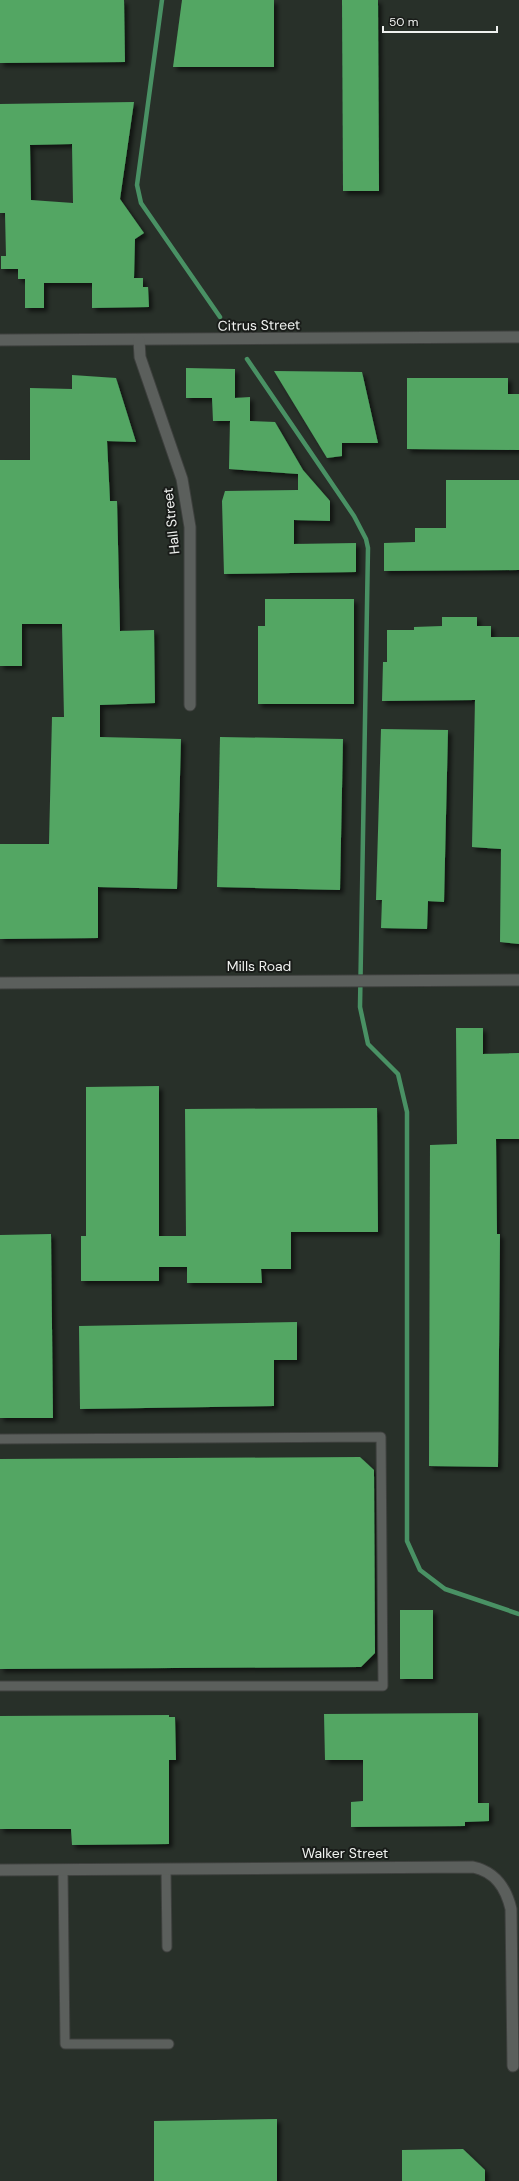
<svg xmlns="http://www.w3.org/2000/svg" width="519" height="2181" viewBox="0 0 519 2181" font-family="'DM Sans',sans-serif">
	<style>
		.built { fill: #283029 }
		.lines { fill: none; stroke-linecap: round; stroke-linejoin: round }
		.stream { stroke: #499164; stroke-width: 4.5 }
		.building { fill: #52a664; fill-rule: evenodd; filter: url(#shadow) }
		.service-casing { stroke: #3e403e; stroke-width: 11 }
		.minor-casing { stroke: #3e403e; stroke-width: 13 }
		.service { stroke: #5b5f5c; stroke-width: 9 }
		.minor { stroke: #5b5f5c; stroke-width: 11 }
		.labels { text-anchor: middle; stroke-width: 4; stroke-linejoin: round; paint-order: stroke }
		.street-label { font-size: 14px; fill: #eff1ef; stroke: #191c19 }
	</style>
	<defs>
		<filter id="shadow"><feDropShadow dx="3.5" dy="3.5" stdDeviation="2" flood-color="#0009"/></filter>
	</defs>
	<rect width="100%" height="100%" fill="#222523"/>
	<rect class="built" x="0" y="0" width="519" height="2181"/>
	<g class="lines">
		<g class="stream">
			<polyline points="162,0 137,185 141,203 220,317"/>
			<polyline points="247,359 354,516 366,539 368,548 360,1007 368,1044 398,1074 407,1112 407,1541 420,1570 445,1589 519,1614"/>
		</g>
	</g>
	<g class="building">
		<polygon points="0,0 124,0 125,62 0,63"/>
		<polygon points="182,0 274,0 274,67 173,67"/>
		<polygon points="342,0 378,0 379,191 343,191"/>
		<path d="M134 102 120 199 144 233 135 239 134 278H143V287H148L149 307 92 308V283H44V308H25V279H18V269H1V256H6L5 213H0V104ZM72 144 73 203 31 200 30 145Z"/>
		<polygon points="186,368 235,369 235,398 250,397 250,421 275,422 303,470 330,501 330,521 294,520 294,544 356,543 356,572 224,574 222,501 225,491 298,490 298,474 229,469 230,421 213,421 212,398 186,398"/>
		<polygon points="274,371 362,372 378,443 342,443 342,456 327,458"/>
		<polygon points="72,375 116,378 136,442 107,441 110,501 117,501 120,631 154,630 155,703 100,705 100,737 181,739 177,889 98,887 98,938 0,939 0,844 49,844 52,717 64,717 62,624 22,624 22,666 0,666 0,460 30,460 30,388 72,389"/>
		<polygon points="407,378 508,378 508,394 519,394 519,450 407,449"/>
		<polygon points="446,480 519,480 519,570 384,571 384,543 415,542 415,528 446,528"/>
		<polygon points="265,599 354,599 354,704 258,704 258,626 265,626"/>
		<polygon points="442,617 477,617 477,626 491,626 491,637 519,637 519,944 500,942 501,849 472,847 475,700 382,701 383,662 387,662 387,630 414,630 414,627 442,626"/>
		<polygon points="381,729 448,730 444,902 428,901 427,929 381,928 382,900 376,900"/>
		<polygon points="220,737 343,739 340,890 217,887"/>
		<polygon points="456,1028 483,1028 483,1054 519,1053 519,1139 496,1139 497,1234 500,1234 498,1467 429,1466 430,1145 457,1144"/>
		<polygon points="159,1086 159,1236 186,1236 185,1109 377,1108 378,1232 291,1232 291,1269 261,1269 262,1283 187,1283 187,1267 159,1267 159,1281 81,1281 81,1236 86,1236 86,1087"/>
		<polygon points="51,1234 53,1418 0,1418 0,1235"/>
		<polygon points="297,1322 297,1360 274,1360 274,1406 80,1409 79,1326"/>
		<polygon points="360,1457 374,1470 375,1653 361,1667 0,1669 0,1459"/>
		<rect x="400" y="1610" width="33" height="69"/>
		<polygon points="478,1713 478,1803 489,1803 489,1821 465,1822 465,1826 351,1827 351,1802 363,1801 363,1760 325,1760 324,1714"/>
		<polygon points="169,1715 169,1717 175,1717 176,1760 169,1760 169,1844 72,1845 71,1829 0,1829 0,1716"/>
		<polygon points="277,2119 277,2181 154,2181 154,2121"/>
		<polygon points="463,2149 485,2170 485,2181 402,2181 402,2150"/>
	</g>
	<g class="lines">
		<defs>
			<g id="service">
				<polyline points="0,1439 381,1437 383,1686 0,1686"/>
				<polyline points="166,1869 167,1947"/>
				<polyline points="63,1870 65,2044 169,2044"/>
			</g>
			<g id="minor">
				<polyline points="0,340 519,337"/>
				<polyline points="139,340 140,357 182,479 190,527 190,705"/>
				<polyline points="0,983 519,980"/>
				<path d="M0 1870 473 1867C496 1872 506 1888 511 1909L513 2066"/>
			</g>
		</defs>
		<use href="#service" class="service-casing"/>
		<use href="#minor" class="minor-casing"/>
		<use href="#service" class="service"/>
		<use href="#minor" class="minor"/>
	</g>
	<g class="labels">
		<g class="street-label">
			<text transform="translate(259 325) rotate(-1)" y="5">Citrus Street</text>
			<text transform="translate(171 521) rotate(-96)" y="5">Hall Street</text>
			<text x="259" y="971">Mills Road</text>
			<text x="345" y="1858">Walker Street</text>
		</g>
	</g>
	<path d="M383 26v6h114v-6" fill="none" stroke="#eff1ef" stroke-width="2"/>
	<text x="389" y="26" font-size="12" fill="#eff1ef" stroke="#191c19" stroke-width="3" paint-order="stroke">50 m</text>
</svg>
